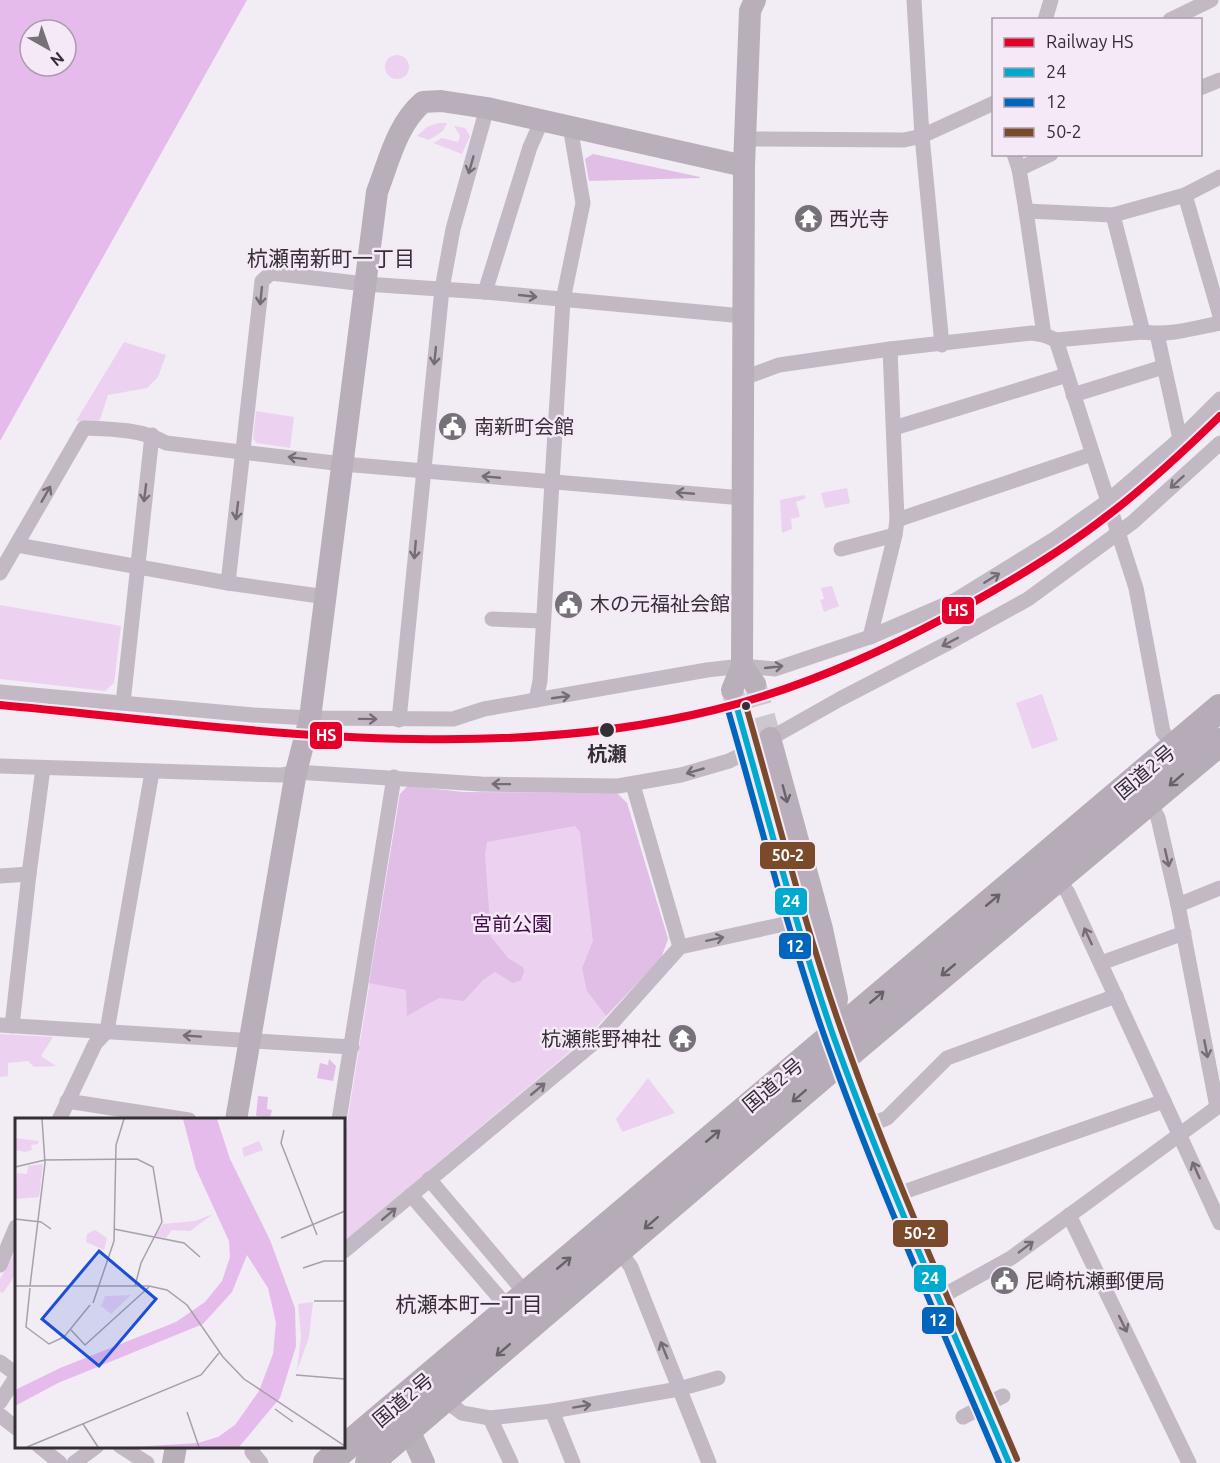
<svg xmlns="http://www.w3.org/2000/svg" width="1220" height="1463" viewBox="0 0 1220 1463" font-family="Ubuntu,'Noto Sans JP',sans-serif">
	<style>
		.green { fill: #ecd2f0 }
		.forest { fill: #e1bee6 }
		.water { fill: #e5bbec; fill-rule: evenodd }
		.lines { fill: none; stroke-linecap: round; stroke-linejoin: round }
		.secondary-tunnel { stroke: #ccc6ce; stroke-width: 22; stroke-dasharray: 22 11; stroke-linecap: butt }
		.street { stroke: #c2b9c4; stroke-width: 15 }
		.secondary { stroke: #b9afbb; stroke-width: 22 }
		.highway { stroke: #b6acb8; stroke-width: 28 }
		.bus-1-casing { stroke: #f5e8f7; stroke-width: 10 }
		.bus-2-casing { stroke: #f5e8f7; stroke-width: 10 }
		.bus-3-casing { stroke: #f5e8f7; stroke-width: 10 }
		.bus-1 { stroke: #00a9ce; stroke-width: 6 }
		.bus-2 { stroke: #0065bd; stroke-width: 6 }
		.bus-3 { stroke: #7a4b2a; stroke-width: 6 }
		.rail-1-casing { stroke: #f5e8f7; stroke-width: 12 }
		.rail-1 { stroke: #e4002b; stroke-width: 8 }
		.oneway { stroke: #746d75 }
		.oneway2 { stroke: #686169 }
		.oneway3 { stroke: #69626b }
		.bus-dot { fill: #342f35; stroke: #f5e8f7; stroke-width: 2 }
		.labels { text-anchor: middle; stroke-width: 5; stroke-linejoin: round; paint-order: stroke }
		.poi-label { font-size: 20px; fill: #342f35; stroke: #f5e8f7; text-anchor: start }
		.stop-label { font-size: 20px; font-weight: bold; fill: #342f35; stroke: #f5e8f7 }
		.street-label { font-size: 20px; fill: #342f35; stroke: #f5e8f7 }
		.park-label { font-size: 20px; fill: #410d49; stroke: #f5e8f7 }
		.neighbourhood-label { font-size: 21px; fill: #342f35; stroke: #f5e8f7 }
		.inset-road { fill: none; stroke: #a6a0a8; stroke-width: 1.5 }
		.view { fill: #1d4ed8; fill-opacity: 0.15; stroke: #1d4ed8; stroke-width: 3 }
		.inset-edge { fill: none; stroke: #342f35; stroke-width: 3 }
		.line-badge { stroke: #f5e8f7; stroke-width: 2 }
		.badge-label { font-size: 16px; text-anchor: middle; font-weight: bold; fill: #fff }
	</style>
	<rect width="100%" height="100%" fill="#f2ecf4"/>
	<g class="green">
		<circle cx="397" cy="67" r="12"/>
		<polygon points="438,123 447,123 443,131 429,140 417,136 427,127"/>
		<polygon points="454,126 465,128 470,136 462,154 433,143 442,138 458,142 460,136"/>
		<polygon points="124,342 166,355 158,377 147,388 108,395 99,423 76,421"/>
		<polygon points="256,411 294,417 290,448 257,443 253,439"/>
		<polygon points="847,488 850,503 825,508 821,493"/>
		<polygon points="804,495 806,498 796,502 800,517 791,519 792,529 782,533 780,500"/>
		<polygon points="832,586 839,606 824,612 820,600 824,599 821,588"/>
		<polygon points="0,605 121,626 114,683 105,691 0,679"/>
		<polygon points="1042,694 1058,740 1032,749 1016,703"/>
		<polygon points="408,786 462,792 627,803 668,939 661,958 586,1038 344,1242 344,1142 400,794"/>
		<polygon points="0,1034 53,1037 41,1056 56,1066 34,1067 28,1061 8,1063 8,1076 0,1077"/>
		<polygon points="648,1078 675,1113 622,1132 616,1119"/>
		<polygon points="16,1251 16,1274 3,1293 0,1292 0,1279"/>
	</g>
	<g class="forest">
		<polygon points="593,154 700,177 700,178 589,181 585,159"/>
		<polygon points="408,786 462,792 617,793 627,803 668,939 661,958 606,1016 587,991 582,968 593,941 580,832 575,826 487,842 485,855 491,937 508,958 523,967 524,972 521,980 513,983 495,972 483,980 464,1001 439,998 407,1016 406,990 369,983 400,794"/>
		<polygon points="329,1059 336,1066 333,1081 317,1078 320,1063 328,1065"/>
		<polygon points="258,1096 268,1097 267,1109 272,1110 270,1118 256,1116"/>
	</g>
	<path class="water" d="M0 0H247L0 441ZM30 30H66V66H30Z"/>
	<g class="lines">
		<g class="secondary-tunnel">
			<polyline points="755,684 770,738"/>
			<polyline points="732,690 746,735"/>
		</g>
		<g class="street">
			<polyline points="914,0 922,136 942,345"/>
			<polyline points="1045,20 1051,0"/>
			<polyline points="1170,20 1211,0"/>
			<polyline points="1200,88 1220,80"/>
			<polyline points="745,139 904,140 922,136 994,103"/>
			<polyline points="1014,154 1019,169 1026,211 1044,335"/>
			<polyline points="1019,169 1051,154"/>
			<polyline points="1185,195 1220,316"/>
			<polyline points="1026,211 1113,215"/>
			<polyline points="485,292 530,147 542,120"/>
			<polyline points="1143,332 1113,215 1185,195 1220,177"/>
			<polyline points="1157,334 1180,439"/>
			<polyline points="1056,340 1136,588 1163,732 1175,747"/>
			<path d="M744 378 779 365 890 349 1032 333 1044 335 1056 340 1143 332C1169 336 1195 328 1220 323"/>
			<polyline points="1073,395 1163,367"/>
			<polyline points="894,428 1067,375"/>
			<polyline points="897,520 1092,454"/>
			<polyline points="17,545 228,583 326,597"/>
			<polyline points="841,549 895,535"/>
			<path d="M0 573 84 428C112 429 141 429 166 443L343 464 743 498"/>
			<polyline points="228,583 262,281 271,273 365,284 485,292 743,316"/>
			<polyline points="492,619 543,621"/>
			<polyline points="870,637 895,535 897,520 890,349"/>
			<polyline points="0,692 253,715 310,718 453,719 484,709 707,670 742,666 775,669 870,637 956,600 1053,540 1108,501 1180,439 1220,399"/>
			<polyline points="536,700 540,681 563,300 583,203 570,126"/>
			<polyline points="123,703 152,435"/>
			<polyline points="399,720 442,289 453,229 487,108"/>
			<polyline points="0,766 281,775 296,772 481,784 618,786 681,775 729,761 739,756 840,699 952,641 1028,599 1133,522 1220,443"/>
			<polyline points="633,785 680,947"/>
			<polyline points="1150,802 1158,818 1178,905 1217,1107"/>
			<polyline points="0,876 29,874"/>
			<polyline points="1057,878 1068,893 1220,1223"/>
			<polyline points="1178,905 1220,888"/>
			<polyline points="1101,963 1184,933"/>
			<polyline points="0,1025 352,1047"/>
			<polyline points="12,1026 29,874 43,768"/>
			<polyline points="67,1101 189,1120"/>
			<polyline points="59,1120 95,1044 107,1031 152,772"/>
			<polyline points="339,1120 394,777"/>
			<polyline points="867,1126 887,1118 947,1058 1116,996"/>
			<polyline points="429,1179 527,1295"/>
			<polyline points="411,1195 510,1310"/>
			<polyline points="895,1195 1164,1101"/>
			<polyline points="1069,1215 1189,1463"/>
			<polyline points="619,1250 631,1267 709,1463"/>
			<polyline points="344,1251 596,1041 680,947 798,921"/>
			<polyline points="0,1265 16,1227"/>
			<polyline points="939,1298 1011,1258 1220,1105"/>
			<polyline points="0,1362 16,1374"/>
			<polyline points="445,1400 462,1413 490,1418 552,1411 679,1389 718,1378"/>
			<polyline points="0,1402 16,1377"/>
			<polyline points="552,1411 573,1463"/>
			<polyline points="0,1415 16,1428"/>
			<polyline points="963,1417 1003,1396"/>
			<polyline points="490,1418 511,1463"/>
			<polyline points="39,1446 60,1463"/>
			<polyline points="120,1446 147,1463"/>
			<polyline points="253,1446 252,1452 261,1463"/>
			<polyline points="74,1463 97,1446"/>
		</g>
		<g class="secondary">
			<polyline points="755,0 750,11 744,166 742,666 755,684"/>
			<polyline points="732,690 742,666"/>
			<polyline points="746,735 798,921 842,1059 895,1195 1009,1463"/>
			<polyline points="770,738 822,929 837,998 835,1017"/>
			<path d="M236 1120 296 772 310 718 377 192C389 161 397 124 423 102L441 101 487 108 744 166"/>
			<polyline points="398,1418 409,1430 424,1463"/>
			<polyline points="173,1463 176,1446"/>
		</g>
		<g class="highway">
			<polyline points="327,1463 1220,708"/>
			<polyline points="369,1463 842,1059 1220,742"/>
		</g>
		<defs>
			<path id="bus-1" d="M737 708C768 817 796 928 833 1035 885 1180 949 1321 1009 1463"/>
			<path id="bus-2" d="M728 710C760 819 787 931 825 1038 876 1182 939 1322 999 1463"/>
			<path id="bus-3" d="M746 706C777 814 804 925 842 1032 893 1177 957 1318 1017 1459"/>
		</defs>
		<use href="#bus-1" class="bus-1-casing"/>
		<use href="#bus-2" class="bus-2-casing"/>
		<use href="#bus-3" class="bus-3-casing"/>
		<use href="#bus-1" class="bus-1"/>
		<use href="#bus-2" class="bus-2"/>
		<use href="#bus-3" class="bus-3"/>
		<defs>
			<path id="rail-1" d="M0 705C137 718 275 737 413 739 513 741 616 734 714 710 812 686 904 642 991 592 1031 569 1070 545 1107 516 1147 486 1184 451 1220 416"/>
		</defs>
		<use href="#rail-1" class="rail-1-casing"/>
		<use href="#rail-1" class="rail-1"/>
	</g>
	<defs><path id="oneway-shaft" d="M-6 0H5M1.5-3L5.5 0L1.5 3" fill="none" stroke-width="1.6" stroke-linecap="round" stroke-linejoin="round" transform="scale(1.5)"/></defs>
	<g class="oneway">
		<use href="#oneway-shaft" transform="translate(471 165) rotate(106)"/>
		<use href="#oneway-shaft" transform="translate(261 296) rotate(96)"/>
		<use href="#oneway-shaft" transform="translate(528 296) rotate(6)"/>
		<use href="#oneway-shaft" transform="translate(435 356) rotate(96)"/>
		<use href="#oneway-shaft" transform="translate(297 458) rotate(-173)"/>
		<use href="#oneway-shaft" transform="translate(491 477) rotate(-175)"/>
		<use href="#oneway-shaft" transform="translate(1177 482) rotate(138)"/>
		<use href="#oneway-shaft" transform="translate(145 493) rotate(97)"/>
		<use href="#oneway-shaft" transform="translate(685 493) rotate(-175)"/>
		<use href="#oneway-shaft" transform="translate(46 494) rotate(-60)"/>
		<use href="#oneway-shaft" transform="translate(237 511) rotate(97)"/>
		<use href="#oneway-shaft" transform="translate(415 550) rotate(95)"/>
		<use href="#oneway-shaft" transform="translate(992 578) rotate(-32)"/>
		<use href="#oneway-shaft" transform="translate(950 642) rotate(152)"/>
		<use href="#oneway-shaft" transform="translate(774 667) rotate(-6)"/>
		<use href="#oneway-shaft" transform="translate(561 697) rotate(-8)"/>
		<use href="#oneway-shaft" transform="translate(368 719) rotate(1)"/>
		<use href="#oneway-shaft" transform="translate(695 771) rotate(164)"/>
		<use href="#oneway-shaft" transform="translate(501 784) rotate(-179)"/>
		<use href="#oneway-shaft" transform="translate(1167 858) rotate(77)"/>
		<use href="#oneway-shaft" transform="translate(1088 936) rotate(-115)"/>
		<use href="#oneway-shaft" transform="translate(715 939) rotate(-12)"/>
		<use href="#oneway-shaft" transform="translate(192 1036) rotate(-176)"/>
		<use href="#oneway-shaft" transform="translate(1206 1049) rotate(79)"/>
		<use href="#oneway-shaft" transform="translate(538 1089) rotate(-40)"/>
		<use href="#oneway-shaft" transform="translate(1196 1170) rotate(-114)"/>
		<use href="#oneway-shaft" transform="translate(389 1214) rotate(-40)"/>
		<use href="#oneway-shaft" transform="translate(1026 1247) rotate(-37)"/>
		<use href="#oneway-shaft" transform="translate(1123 1324) rotate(64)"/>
		<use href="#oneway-shaft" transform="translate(664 1350) rotate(-112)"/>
		<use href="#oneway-shaft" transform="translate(582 1406) rotate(-10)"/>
	</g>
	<g class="oneway2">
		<use href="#oneway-shaft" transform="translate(1176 780) rotate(139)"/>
		<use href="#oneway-shaft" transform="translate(993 900) rotate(-40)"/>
		<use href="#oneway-shaft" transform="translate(948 970) rotate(140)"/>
		<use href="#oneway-shaft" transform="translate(877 997) rotate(-40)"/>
		<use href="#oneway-shaft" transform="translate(799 1096) rotate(139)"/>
		<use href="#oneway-shaft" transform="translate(713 1136) rotate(-40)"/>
		<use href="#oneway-shaft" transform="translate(651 1223) rotate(139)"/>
		<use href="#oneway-shaft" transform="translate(564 1263) rotate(-40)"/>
		<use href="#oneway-shaft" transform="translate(503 1350) rotate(139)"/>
	</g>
	<use class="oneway3" href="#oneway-shaft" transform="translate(785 794) rotate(75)"/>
	<defs>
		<symbol id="temple-disc" viewBox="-11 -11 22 22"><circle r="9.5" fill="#767178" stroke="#f5e8f7"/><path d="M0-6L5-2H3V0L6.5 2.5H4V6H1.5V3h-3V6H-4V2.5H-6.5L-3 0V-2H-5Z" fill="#fff"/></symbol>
		<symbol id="civic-disc" viewBox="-11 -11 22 22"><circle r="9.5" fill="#767178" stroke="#f5e8f7"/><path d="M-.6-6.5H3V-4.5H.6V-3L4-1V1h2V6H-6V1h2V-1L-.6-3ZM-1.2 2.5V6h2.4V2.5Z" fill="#fff"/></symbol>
	</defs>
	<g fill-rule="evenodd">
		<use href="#temple-disc" x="792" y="202" width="33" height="33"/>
		<use href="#civic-disc" x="436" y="410" width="33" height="33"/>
		<use href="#civic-disc" x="552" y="588" width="33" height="33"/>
		<use href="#temple-disc" x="666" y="1022" width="33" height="33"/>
		<use href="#civic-disc" x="988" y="1264" width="33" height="33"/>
	</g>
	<g class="bus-dot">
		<circle cx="746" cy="706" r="5"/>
		<circle cx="607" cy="730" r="8"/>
	</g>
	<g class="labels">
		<g class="poi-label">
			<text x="829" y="226">西光寺</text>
			<text x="474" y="434">南新町会館</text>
			<text x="590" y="611">木の元福祉会館</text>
			<text x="661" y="1046" text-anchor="end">杭瀬熊野神社</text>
			<text x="1025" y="1288">尼崎杭瀬郵便局</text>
		</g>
		<g class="stop-label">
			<text x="607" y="761">杭瀬</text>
		</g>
		<g class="street-label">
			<text transform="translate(1145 772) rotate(-40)" y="7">国道2号</text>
			<text transform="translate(773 1085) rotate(-40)" y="7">国道2号</text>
			<text transform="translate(403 1400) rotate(-40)" y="7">国道2号</text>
		</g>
		<g class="park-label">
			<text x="512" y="931">宮前公園</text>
		</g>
		<g class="neighbourhood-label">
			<text x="331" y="266">杭瀬南新町一丁目</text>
			<text x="469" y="1312">杭瀬本町一丁目</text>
		</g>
	</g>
	<g transform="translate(15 1118)">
		<rect width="330" height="330" fill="#f2ecf4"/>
		<path d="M0 20 24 23 23 26 16 27 17 32 10 34 0 32ZM244 23 248 32 229 39 227 30ZM28 46 26 62H23L26 63 24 79 0 81 2 55 12 56 13 48ZM198 96 175 113 157 112 151 120 140 118 148 106 180 103ZM80 112 92 120 89 132 71 124 72 116ZM116 177 96 196 86 188 90 178ZM298 184 294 219 282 253 286 218 283 186Z" fill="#ecd2f0"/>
		<path d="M168 1H202L215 41 255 122 280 190 281 228 265 280 224 329H117L183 325 203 319 220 307 244 273 258 236 261 205 253 170 232 137 217 174 188 206 43 265 0 288V272L45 250 161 204 190 184 207 163 215 139 214 123 181 51Z" fill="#e5bbec"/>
		<path class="inset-road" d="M269 12 266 25 302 117M0 49 30 42 122 41 138 49 147 104 126 145 120 168M0 101 26 104 36 111M99 111 169 125 185 139M266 120 330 93M288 150 309 143H330M0 168H134L152 172 172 187 208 239 229 261 330 328M15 168 30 45 27 1M15 170 11 209 34 226 49 219 75 187M299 183H330M78 185 99 123 101 27 109 1M56 212 70 227 134 169M281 257 330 261M260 291 278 304M172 294 184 329M68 306 83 329M12 329 186 257 204 235"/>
		<path class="view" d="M84 133 141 181 84 248 27 201Z"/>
		<rect width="330" height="330" class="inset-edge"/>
	</g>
	<g class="line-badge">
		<rect x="941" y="596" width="34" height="29" rx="6" fill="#e4002b"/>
		<rect x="309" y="721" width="34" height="29" rx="6" fill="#e4002b"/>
		<rect x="759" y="841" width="57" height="29" rx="6" fill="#7a4b2a"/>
		<rect x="774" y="887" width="34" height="29" rx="6" fill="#00a9ce"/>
		<rect x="778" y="932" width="34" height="28" rx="6" fill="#0065bd"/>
		<rect x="892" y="1219" width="57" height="29" rx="6" fill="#7a4b2a"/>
		<rect x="913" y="1264" width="34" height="29" rx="6" fill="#00a9ce"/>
		<rect x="921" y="1306" width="34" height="29" rx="6" fill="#0065bd"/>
	</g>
	<g class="badge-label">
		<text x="958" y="616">HS</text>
		<text x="326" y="741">HS</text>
		<text x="788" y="861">50-2</text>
		<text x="791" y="907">24</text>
		<text x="795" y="952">12</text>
		<text x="920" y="1239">50-2</text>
		<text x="930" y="1284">24</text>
		<text x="938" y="1326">12</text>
	</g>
	<rect x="992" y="18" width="210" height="138" fill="#f5e8f7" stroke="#a89ea9" stroke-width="1.5"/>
	<rect x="1004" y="38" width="30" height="9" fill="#e4002b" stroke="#a89ea9" stroke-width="1.5"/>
	<text x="1046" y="48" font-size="18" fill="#342f35">Railway HS</text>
	<rect x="1004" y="68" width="30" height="9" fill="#00a9ce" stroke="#a89ea9" stroke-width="1.5"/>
	<text x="1046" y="78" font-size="18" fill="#342f35">24</text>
	<rect x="1004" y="98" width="30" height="9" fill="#0065bd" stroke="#a89ea9" stroke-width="1.5"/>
	<text x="1046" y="108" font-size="18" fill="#342f35">12</text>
	<rect x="1004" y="128" width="30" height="9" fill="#7a4b2a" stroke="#a89ea9" stroke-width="1.5"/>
	<text x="1046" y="138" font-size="18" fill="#342f35">50-2</text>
	<g transform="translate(48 48) rotate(140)"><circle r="28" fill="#f5e8f7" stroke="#a89ea9" stroke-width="1.5"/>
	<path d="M0-4.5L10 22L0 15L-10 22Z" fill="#767178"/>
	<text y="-9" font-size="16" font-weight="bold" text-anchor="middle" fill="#342f35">N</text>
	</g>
</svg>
